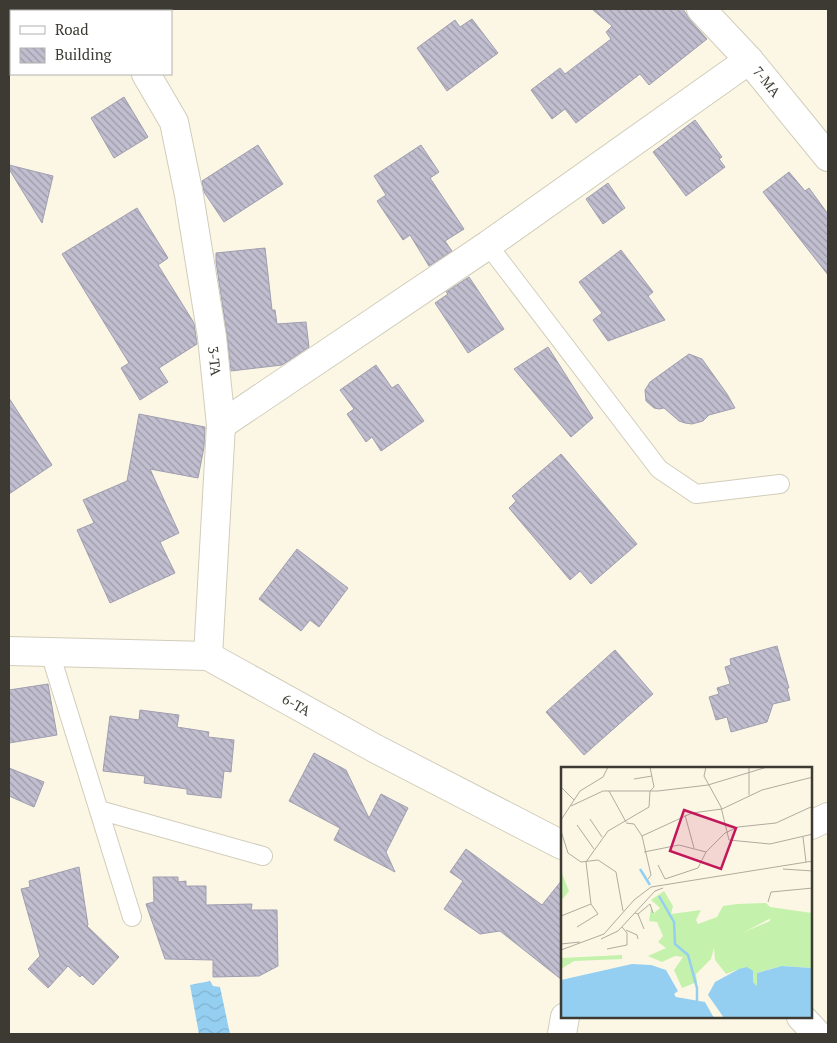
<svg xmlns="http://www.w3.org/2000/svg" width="837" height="1043" viewBox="0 0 837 1043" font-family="'PT Serif',serif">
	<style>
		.water { fill: url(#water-waves) }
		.building { fill: url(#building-back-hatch); stroke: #a19eaf }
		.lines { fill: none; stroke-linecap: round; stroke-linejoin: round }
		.service-casing { stroke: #d1cdbb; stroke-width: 20 }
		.minor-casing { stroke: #d1cdbb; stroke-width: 30 }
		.service { stroke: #fff; stroke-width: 18 }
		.minor { stroke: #fff; stroke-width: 28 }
		.labels { text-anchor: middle; stroke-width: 4; stroke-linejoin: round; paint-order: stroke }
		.street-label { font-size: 14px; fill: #3c3a33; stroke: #fff }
		.inset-river { fill: none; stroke: #94cff2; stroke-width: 2.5 }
		.inset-road { fill: none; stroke: #afab9e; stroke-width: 1 }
		.view { fill: #c2185b; fill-opacity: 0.15; stroke: #c2185b; stroke-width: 2.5 }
		.inset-edge { fill: none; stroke: #3c3a33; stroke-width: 2.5 }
	</style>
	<defs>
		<pattern id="water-waves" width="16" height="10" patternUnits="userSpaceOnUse" patternTransform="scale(1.25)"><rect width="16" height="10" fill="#94cff2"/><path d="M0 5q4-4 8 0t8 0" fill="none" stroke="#80b2d0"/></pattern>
		<pattern id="building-back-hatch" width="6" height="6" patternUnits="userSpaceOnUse" patternTransform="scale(1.25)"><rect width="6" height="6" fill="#c0becf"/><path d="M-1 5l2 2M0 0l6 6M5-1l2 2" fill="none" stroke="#9d9ba9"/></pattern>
	</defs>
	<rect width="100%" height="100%" fill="#fcf7e5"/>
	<polygon class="water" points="210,981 213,986 220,987 230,1034 199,1034 190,985"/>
	<g class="building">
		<polygon points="592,9 683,9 690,20 707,39 649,85 640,74 576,123 565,109 552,119 531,90 560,68 565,74 611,39 606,32 612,26"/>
		<polygon points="472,19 498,53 447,91 417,48 455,20 460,27"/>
		<polygon points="124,97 148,137 114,158 91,118"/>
		<polygon points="695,120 722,157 719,159 725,167 686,196 653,152"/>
		<polygon points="258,145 283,184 224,222 204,192 202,181"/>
		<polygon points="421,145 439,172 430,178 464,229 445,241 452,251 429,266 410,235 403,240 377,201 386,195 374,176"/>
		<polygon points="9,165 53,176 42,223 9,169"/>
		<polygon points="789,172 805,191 809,188 828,214 828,275 763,192"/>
		<polygon points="608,183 625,208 603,224 586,199"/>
		<polygon points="137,208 168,258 158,265 194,323 197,344 159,368 168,382 140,400 121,368 129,363 62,254"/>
		<polygon points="265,248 272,310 275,310 277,324 306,322 309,347 282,365 231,371 227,335 216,262 216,253"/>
		<polygon points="621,250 653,292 648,296 665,320 608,341 593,320 602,313 579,282"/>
		<polygon points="469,277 504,329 468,353 435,303 448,294 446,292"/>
		<polygon points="548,347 593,418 571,437 514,369"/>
		<polygon points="689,354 702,359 727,394 735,408 709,415 703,421 692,424 685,423 679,421 664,408 659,409 654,408 646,401 645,390 650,382"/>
		<polygon points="376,365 392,388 398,384 424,421 381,451 372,437 366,442 347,414 354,409 340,390"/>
		<polygon points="9,398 52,465 9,494"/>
		<polygon points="139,414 205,427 204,447 198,478 150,469 179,533 160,542 175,573 110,603 77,530 94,523 83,500 127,481"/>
		<polygon points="561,454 637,544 591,584 580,571 570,580 509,508 516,501 512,496"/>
		<polygon points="297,549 348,588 319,627 310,620 301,631 259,599"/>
		<polygon points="777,646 789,688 787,688 790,700 773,704 767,722 731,732 727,717 716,720 709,697 719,694 717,688 730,684 725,667 731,665 730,659"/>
		<polygon points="615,650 653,694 584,755 546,712"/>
		<polygon points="48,684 57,735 9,743 9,690"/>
		<polygon points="140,710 179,715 177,727 209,732 208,737 234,740 231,772 224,771 221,798 187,794 187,789 144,783 145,776 103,771 110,716 139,720"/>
		<polygon points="314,753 346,770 369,818 381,794 408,808 386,852 395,872 334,840 340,828 289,801"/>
		<polygon points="9,768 44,782 34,807 9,796"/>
		<polygon points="466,849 542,905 562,880 562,980 500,931 480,934 444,909 463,881 450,872"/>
		<polygon points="79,867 88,925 87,926 119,957 93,985 82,975 80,977 68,966 48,988 28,969 40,956 21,889 30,887 29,881"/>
		<polygon points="153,877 178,877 178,882 186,881 186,886 206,886 206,905 252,904 251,910 277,910 278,966 259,976 213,977 213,960 165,959 146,904 154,902"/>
	</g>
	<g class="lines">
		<defs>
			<g id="service">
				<polyline points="488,245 659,469 696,494 780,484"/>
				<polyline points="50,653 132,917"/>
				<polyline points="99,810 263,856"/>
			</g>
			<g id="minor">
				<polyline points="108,9 109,11"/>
				<path id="s1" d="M701 9 749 60 828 157"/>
				<path id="s2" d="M146 74 174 122 189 195 212 337 221 425 208 656"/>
				<polyline points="221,425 488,245 749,60"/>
				<path id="s3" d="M9 651 208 656 376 749 562 845"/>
				<polyline points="811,825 828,817"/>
				<polyline points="801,1017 817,1034"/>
				<polyline points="562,1034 565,1017"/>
			</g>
		</defs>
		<use href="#service" class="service-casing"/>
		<use href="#minor" class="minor-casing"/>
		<use href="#service" class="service"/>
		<use href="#minor" class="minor"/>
	</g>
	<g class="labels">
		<g class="street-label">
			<text dy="5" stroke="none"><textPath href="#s1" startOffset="98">7-МА</textPath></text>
			<text dy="5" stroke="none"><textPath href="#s2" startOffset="298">3-ТА</textPath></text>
			<text dy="5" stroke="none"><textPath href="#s3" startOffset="300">6-ТА</textPath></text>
		</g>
	</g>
	<g transform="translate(561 767)">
		<rect width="251" height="251" fill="#fcf7e5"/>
		<path d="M0 104 8 124 0 134ZM103 124 112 139 110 147 140 143 135 153 137 157 156 150 162 139 176 137 205 136 209 140 210 151 153 181 150 192 135 207 136 215 121 221 113 203 122 190 114 189 101 195 87 189 105 181 97 175 102 169 96 155 88 154 90 140 93 146 99 141 90 133ZM61 188V192L13 194 0 202V191Z" fill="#c4f1ac"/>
		<path d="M209 140 251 146V201L221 199 202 204 196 206V219L178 202 165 207 154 193 153 181 158 176 209 154Z" fill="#c4f1ac"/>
		<path d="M71 197 90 198 105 203 117 224 113 227 115 230 144 235 153 251H0V213ZM221 199 251 201V251H163L147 228 154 215 178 202 186 200 192 204V215L196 219V206Z" fill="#94cff2"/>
		<path class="inset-river" d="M79 102 89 118M98 129 113 155 114 177 127 188 136 221V234"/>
		<path class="inset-road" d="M145 0 143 9 160 40 168 73 209 77 252 67M188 0V28M73 12 91 9M0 20 13 33M48 24 65 55M10 39 42 24H97L147 18 206 0M124 48 133 81M29 52 41 70M0 53 19 24 42 10 47 0M65 56 73 57 81 69 90 108 87 112M16 58 33 82M0 64 7 86 20 95 37 93 55 105 62 144M81 69 131 46 161 42 201 23 252 10M242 70 245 95M83 85 118 78 145 85M97 98 104 112 137 101 145 85 164 66 177 60 215 56 252 39M222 102 252 104M207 135 210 125 252 121M74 146 77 147 89 137 92 146M77 147 83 162M0 149 30 137 25 95 47 64 88 40 89 24 93 20 89 0M16 160 37 147 30 137M65 163 76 168 77 172M40 172 57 164 94 124 102 121M0 177 19 175M46 182 66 178V166L61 160M0 183 43 167 73 133 90 120 252 94"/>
		<path class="view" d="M123 43 175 61 160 102 109 84Z"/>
		<rect width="251" height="251" class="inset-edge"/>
	</g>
	<rect width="837" height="1043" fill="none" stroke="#3c3a33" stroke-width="20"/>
	<rect x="10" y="10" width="162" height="65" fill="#ffffff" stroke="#b1b0ad"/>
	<rect x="20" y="26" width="25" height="8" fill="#ffffff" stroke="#b1b0ad"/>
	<text x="55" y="35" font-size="15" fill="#3c3a33">Road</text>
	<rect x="20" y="48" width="25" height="15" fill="url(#building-back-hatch)" stroke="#b1b0ad"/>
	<text x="55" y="60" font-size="15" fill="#3c3a33">Building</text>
</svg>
